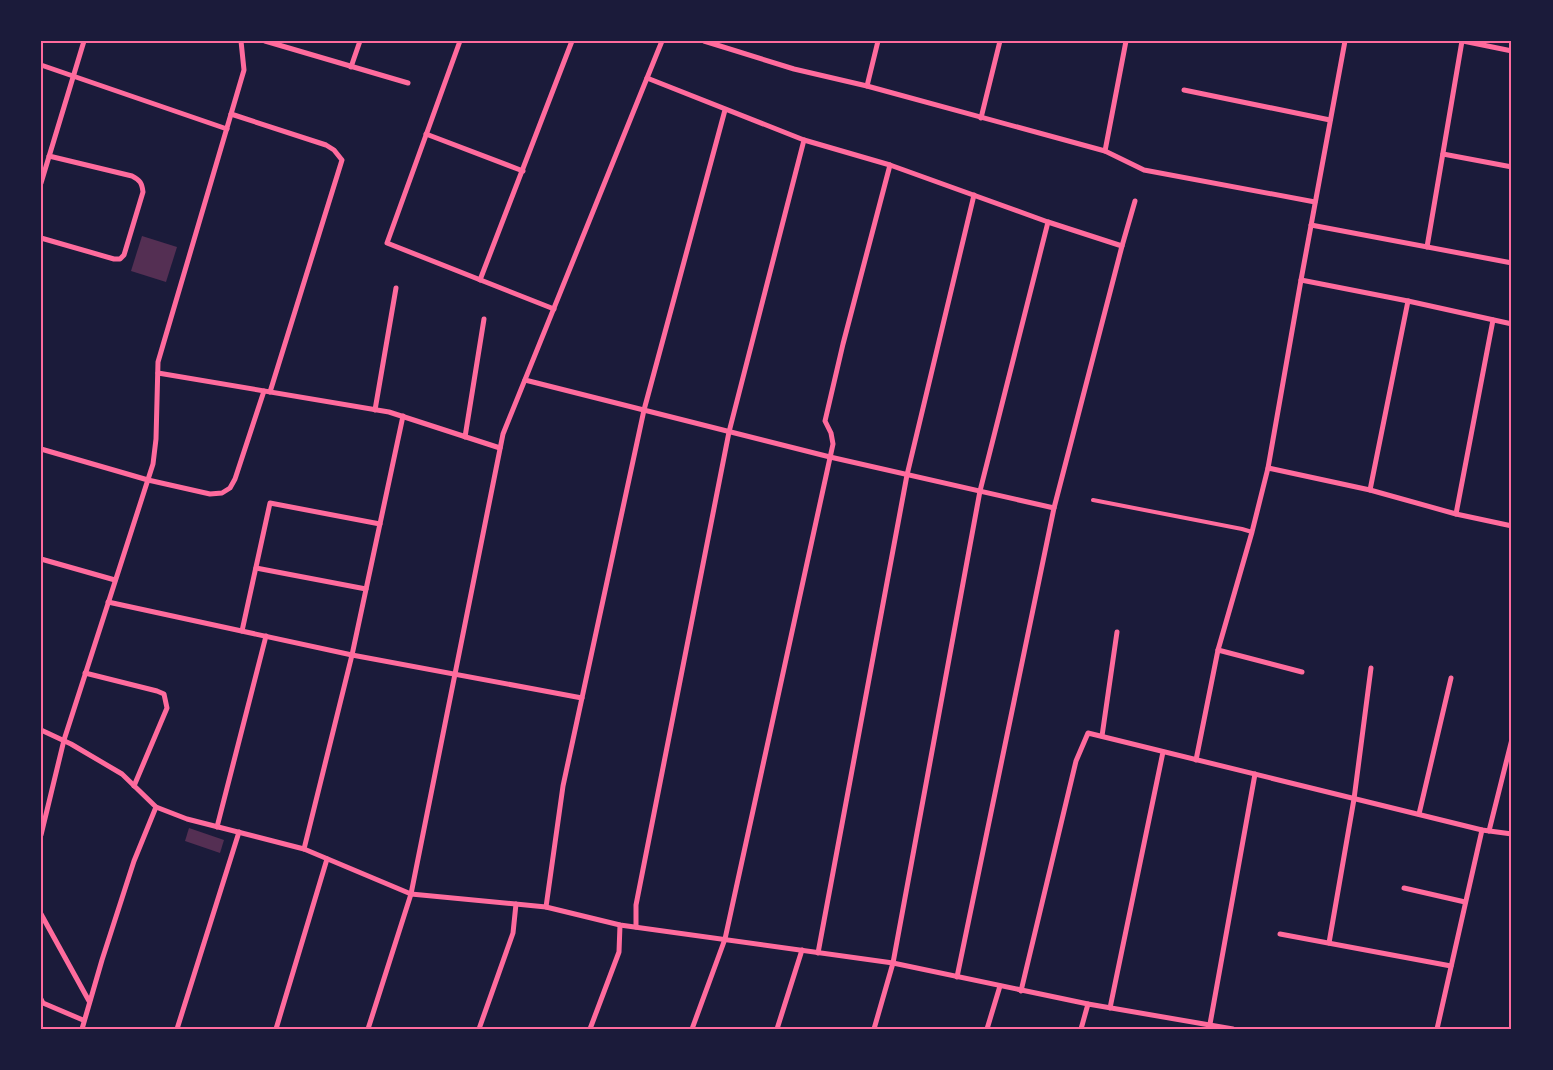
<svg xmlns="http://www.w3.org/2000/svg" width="1553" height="1070" viewBox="0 0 1553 1070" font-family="'Playfair Display',serif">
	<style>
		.building { fill: #542f53 }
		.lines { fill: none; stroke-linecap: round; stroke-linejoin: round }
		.service { stroke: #ff6b9d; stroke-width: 4 }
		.minor { stroke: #ff6b9d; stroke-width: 5 }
		.neatline { fill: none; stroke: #ff6b9d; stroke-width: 2 }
	</style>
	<rect width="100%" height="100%" fill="#1b1b3a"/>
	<g class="building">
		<polygon points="142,236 177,247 166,282 131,271"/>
		<polygon points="189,828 224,840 220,853 185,841"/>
	</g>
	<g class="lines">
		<polyline class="service" points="1093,500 1242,529 1252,532"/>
		<g class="minor">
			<polyline points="265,41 408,83"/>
			<polyline points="460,41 387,243 554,309"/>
			<polyline points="704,41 794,69 867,86 1105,151 1144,170 1315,202"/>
			<polyline points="1463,41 1512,51"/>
			<polyline points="41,65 227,129"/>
			<polyline points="351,67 360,41"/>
			<polyline points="647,78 804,140 890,165 1048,222 1122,246"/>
			<polyline points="867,86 878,41"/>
			<polyline points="1184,90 1330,120"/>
			<polyline points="231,114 326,145 334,150 342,160 270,392"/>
			<polyline points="981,118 1000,41"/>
			<polyline points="426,134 523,171"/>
			<polyline points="1105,151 1126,41"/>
			<polyline points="1443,154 1512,167"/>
			<polyline points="41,183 84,41"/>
			<polyline points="1311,225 1512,263"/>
			<path d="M41 238 114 259H120L124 255 143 192C142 183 140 180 132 176L49 156"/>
			<polyline points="1427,247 1462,41"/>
			<polyline points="480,280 572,41"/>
			<polyline points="1301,280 1408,301 1512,324"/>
			<polyline points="158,373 389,412 500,448"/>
			<polyline points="525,380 830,457 1054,508"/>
			<polyline points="375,410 396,288"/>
			<polyline points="465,437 484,319"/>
			<polyline points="41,449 148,480 210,494 222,493 230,488 235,479 264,391"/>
			<polyline points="1268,468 1370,490 1456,514 1512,526"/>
			<polyline points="1370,490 1408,301"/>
			<polyline points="1456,514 1493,320"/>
			<polyline points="41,559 115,580"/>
			<polyline points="256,568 366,589"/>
			<polyline points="108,602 352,655 582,698"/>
			<polyline points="242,631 270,503 380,524"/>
			<polyline points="1218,650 1302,672"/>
			<polyline points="85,673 157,691 164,694 167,708 134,786"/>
			<polyline points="41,730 71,744 122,774 156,807 187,819 304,849 411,894 546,907 620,925 893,963 1088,1004 1233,1029"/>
			<polyline points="1102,736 1117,632"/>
			<polyline points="1196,760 1218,650 1252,532 1268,468 1301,280 1345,41"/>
			<polyline points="1419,814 1451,678"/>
			<polyline points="217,827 266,636"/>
			<polyline points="1489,831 1512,739"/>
			<polyline points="41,835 64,740 153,464 156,439 158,362 244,70 241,41"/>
			<polyline points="304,849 352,655 403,416"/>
			<polyline points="1404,888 1465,902"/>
			<polyline points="546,907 563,786 644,410 725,110"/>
			<polyline points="41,914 89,1001"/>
			<polyline points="636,927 636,905 729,432 804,140"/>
			<polyline points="1280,934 1451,966"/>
			<polyline points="1329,943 1354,799 1371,668"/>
			<polyline points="818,953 907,475 974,195"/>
			<polyline points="957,977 1054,508 1122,246 1135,201"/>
			<polyline points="1021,991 1076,761 1088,733 1482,830 1512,834"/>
			<polyline points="41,999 43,1003 83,1020"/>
			<polyline points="1110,1008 1163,752"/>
			<polyline points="1210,1024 1255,774"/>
			<polyline points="82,1029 102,960 134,861 156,807"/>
			<polyline points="177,1029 239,832"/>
			<polyline points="276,1029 327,859"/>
			<polyline points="368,1029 411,894 503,434 662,41"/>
			<polyline points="479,1029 513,933 516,904"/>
			<polyline points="590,1029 619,952 620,925"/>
			<polyline points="692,1029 725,939 833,444 831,433 825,421 843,344 890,165"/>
			<polyline points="777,1029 802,950"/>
			<polyline points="874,1029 893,963 980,491 1048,222"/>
			<polyline points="987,1029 1000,986"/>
			<polyline points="1081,1029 1088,1004"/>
			<polyline points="1437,1029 1482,830"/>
		</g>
	</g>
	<rect width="1553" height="1070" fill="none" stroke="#1b1b3a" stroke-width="85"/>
	<rect x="42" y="42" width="1468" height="986" class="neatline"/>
</svg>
